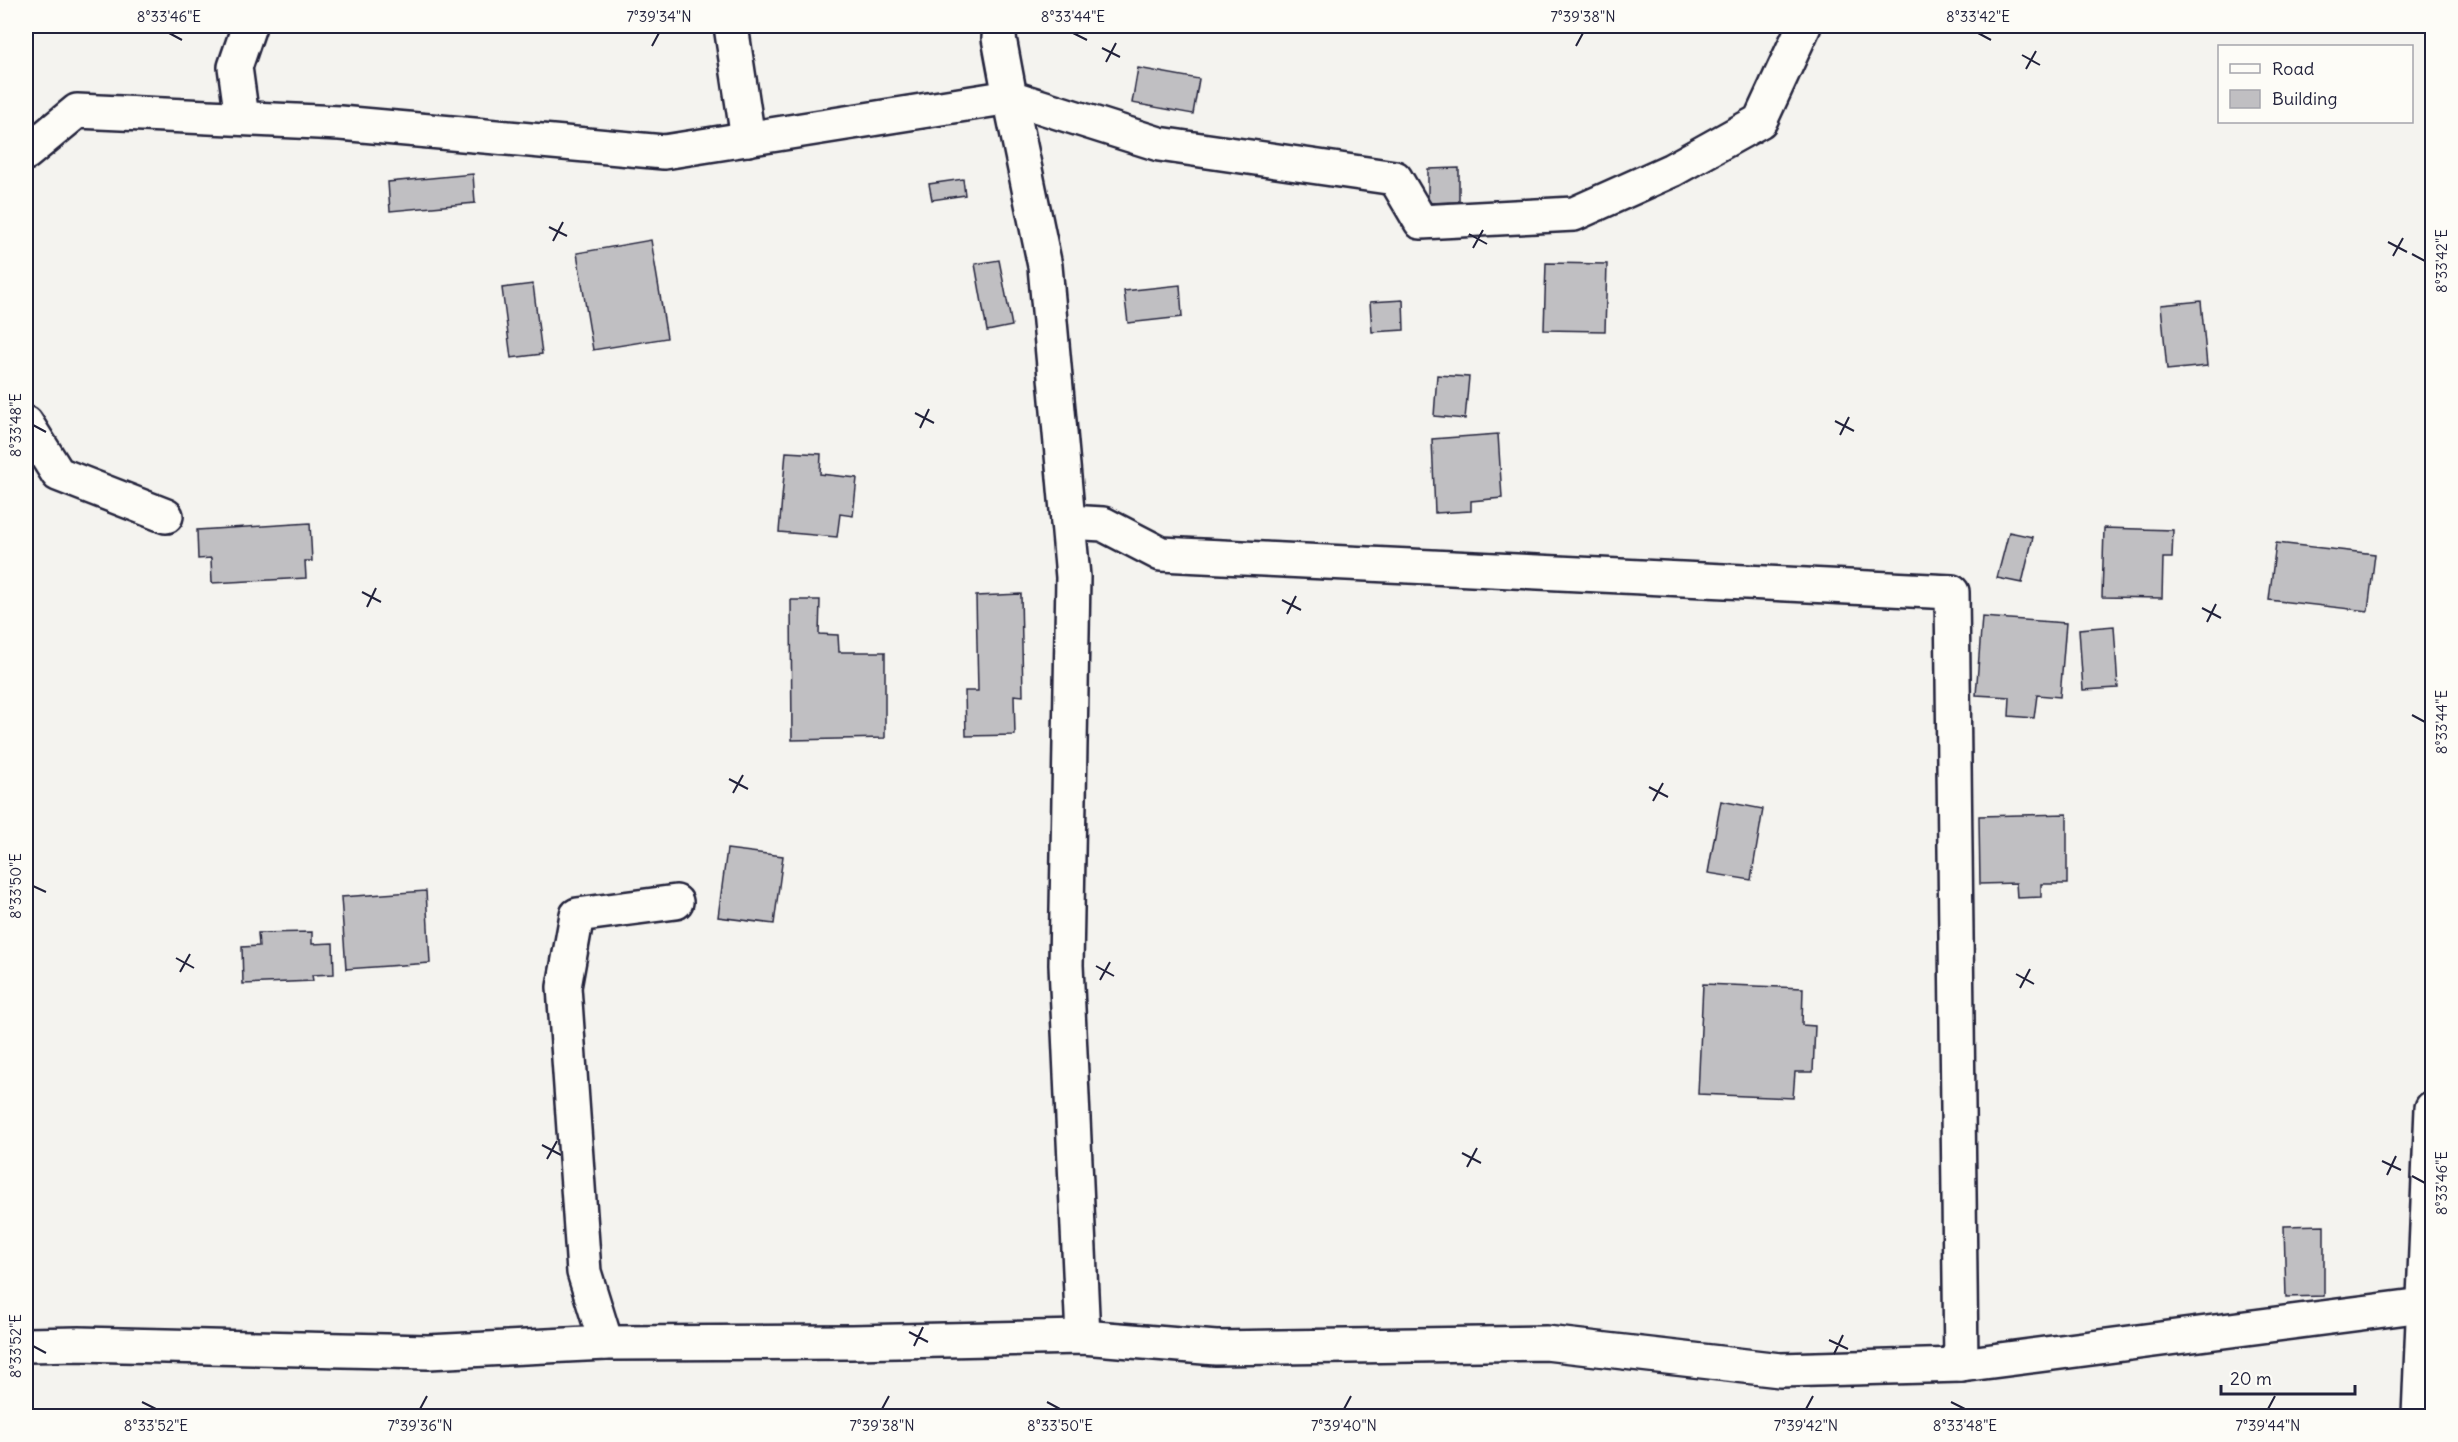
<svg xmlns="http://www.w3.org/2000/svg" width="2458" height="1442" viewBox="0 0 2458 1442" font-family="Delius,sans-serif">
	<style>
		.building { fill: #c0bfc2; stroke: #22223b; stroke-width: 1.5 }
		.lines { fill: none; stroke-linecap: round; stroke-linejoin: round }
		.minor-casing { stroke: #22223b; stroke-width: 38 }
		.minor { stroke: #fdfcf7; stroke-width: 33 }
		.ticks { fill: none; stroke: #22223b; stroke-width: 2 }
		.neatline { fill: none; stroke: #22223b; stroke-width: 2 }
		.ticks-label { font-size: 15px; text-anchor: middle; fill: #22223b }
	</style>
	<rect width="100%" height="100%" fill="#f4f3ef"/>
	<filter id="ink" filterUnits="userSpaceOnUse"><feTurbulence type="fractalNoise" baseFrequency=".0167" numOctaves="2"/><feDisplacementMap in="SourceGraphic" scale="12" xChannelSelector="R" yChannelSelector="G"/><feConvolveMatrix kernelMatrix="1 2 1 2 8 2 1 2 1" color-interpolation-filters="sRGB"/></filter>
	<g filter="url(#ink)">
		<g class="building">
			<polygon points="1138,68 1199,79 1193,114 1132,103"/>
			<polygon points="1459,168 1459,202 1428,203 1428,169"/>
			<polygon points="473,174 475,203 390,211 388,182"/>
			<polygon points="963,179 965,195 932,200 929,184"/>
			<polygon points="651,240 667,338 593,350 577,253"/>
			<polygon points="999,260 1012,326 987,331 975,264"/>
			<polygon points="1546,263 1607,264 1605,331 1544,330"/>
			<polygon points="533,284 542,354 511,358 502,288"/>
			<polygon points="1180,285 1182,317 1128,323 1124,291"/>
			<polygon points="1403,300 1404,330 1372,332 1370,302"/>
			<polygon points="2201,301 2207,366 2167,370 2161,305"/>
			<polygon points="1437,375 1469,377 1465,419 1434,416"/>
			<polygon points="1498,434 1502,498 1471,501 1471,511 1435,513 1432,439"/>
			<polygon points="786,452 821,454 820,474 857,478 853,516 840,514 837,537 779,532"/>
			<polygon points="310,523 312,561 305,561 306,578 212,583 211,558 198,559 197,530"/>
			<polygon points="2104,528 2173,530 2172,558 2163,558 2162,598 2102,597"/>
			<polygon points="2009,532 2033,537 2022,583 1997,578"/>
			<polygon points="2276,543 2375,554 2368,611 2269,600"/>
			<polygon points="1021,594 1023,696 1014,695 1015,735 966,736 965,691 978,691 976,596"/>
			<polygon points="791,600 820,600 819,634 838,635 839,652 885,652 885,738 792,740"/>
			<polygon points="1982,617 2066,623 2060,697 2037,695 2034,718 2009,716 2010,697 1976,695"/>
			<polygon points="2114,626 2118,688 2083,690 2079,629"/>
			<polygon points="1721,801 1763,809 1751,880 1708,873"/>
			<polygon points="2067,814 2067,884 2041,884 2041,897 2017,898 2016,883 1980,884 1979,816"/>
			<polygon points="727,849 783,856 774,924 718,917"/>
			<polygon points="426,891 430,963 346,969 341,897"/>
			<polygon points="312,932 312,944 333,943 334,974 312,975 313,981 243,984 242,947 259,946 258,933"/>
			<polygon points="1703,984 1803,988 1802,1025 1815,1026 1813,1072 1795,1072 1793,1098 1698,1094"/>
			<polygon points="2324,1225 2324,1296 2286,1297 2284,1226"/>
		</g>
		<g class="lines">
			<defs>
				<g id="minor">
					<polyline points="731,26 748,139"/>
					<polyline points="1000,26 999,38 1010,97 1159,144 1395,178 1421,222 1574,214 1672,170 1760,121 1804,26"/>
					<polyline points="242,118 235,67 249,26"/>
					<polyline points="26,153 77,111 340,123 664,152 1010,97 1045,266 1073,577 1066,965 1083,1337"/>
					<polyline points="26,423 58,474 166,516"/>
					<polyline points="1068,522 1103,524 1161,554 1952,592 1961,1365"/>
					<polyline points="606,1343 584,1272 564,987 577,915 676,902"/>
					<polyline points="26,1345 79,1344 428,1352 606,1343 852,1342 1083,1337 1216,1348 1546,1343 1780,1370 1961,1365 2423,1305"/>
					<polyline points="2419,1416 2432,1108"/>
				</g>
			</defs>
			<use href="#minor" class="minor-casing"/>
			<use href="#minor" class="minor"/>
		</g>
	</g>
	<path class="ticks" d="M169 33 182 40M1073 33 1087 40M1978 33 1991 40M652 46 659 33M1576 46 1583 33M1102 48 1120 57M2022 55 2040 65M1106 62 1116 43M2026 69 2036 51M549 227 567 236M1469 234 1487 244M553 241 563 222M2388 242 2407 252M1473 248 1483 230M2412 254 2425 261M2393 256 2403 238M915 413 934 423M1835 421 1854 431M33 425 46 432M920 428 929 409M1840 435 1849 417M362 592 381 602M1282 600 1301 610M367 607 376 588M2202 608 2221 618M1287 614 1296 596M2207 622 2216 604M2412 715 2425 722M729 779 748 789M1649 787 1668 797M733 793 743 775M1653 801 1663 783M33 886 46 892M176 958 194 968M1096 966 1114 976M180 972 190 954M2016 974 2034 984M1100 980 1110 962M2020 988 2030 969M542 1145 561 1155M1462 1153 1481 1163M547 1159 557 1141M2382 1161 2401 1170M1467 1167 1477 1148M2387 1175 2396 1156M2412 1176 2425 1183M909 1332 928 1342M1829 1340 1848 1349M33 1346 46 1353M914 1346 923 1327M1834 1354 1843 1335M142 1402 156 1409M1047 1402 1060 1409M1951 1402 1965 1409M420 1409 427 1396M882 1409 889 1396M1344 1409 1351 1396M1806 1409 1813 1396M2268 1409 2275 1396"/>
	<rect width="2458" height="1442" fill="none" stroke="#fdfcf7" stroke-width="66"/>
	<rect x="2218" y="45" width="195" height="78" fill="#fdfcf7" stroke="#a5a5ac" stroke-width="1.5"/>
	<rect x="2230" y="64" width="30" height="9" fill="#fdfcf7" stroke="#a5a5ac" stroke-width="1.5"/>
	<text x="2272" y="75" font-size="18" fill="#22223b">Road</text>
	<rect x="2230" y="90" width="30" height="18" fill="#c0bfc2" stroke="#a5a5ac" stroke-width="1.5"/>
	<text x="2272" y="105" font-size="18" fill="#22223b">Building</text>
	<path d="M2221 1385v9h134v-9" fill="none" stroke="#22223b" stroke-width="3"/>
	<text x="2230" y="1385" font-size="18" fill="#22223b" stroke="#fdfcf7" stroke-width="4.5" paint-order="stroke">20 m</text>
	<rect x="33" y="33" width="2392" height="1376" class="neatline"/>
	<g class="ticks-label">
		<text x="169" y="22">8°33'46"E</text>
		<text x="659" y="22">7°39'34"N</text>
		<text x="1073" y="22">8°33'44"E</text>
		<text x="1583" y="22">7°39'38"N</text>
		<text x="1978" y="22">8°33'42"E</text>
		<text transform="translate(2442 261) rotate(-90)" y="5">8°33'42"E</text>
		<text transform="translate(16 425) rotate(-90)" y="5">8°33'48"E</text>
		<text transform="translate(2442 722) rotate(-90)" y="5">8°33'44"E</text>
		<text transform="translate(16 886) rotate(-90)" y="5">8°33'50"E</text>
		<text transform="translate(2442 1183) rotate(-90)" y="5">8°33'46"E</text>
		<text transform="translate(16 1346) rotate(-90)" y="5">8°33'52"E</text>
		<text x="156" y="1431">8°33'52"E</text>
		<text x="420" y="1431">7°39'36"N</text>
		<text x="882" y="1431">7°39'38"N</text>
		<text x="1060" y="1431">8°33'50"E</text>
		<text x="1344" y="1431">7°39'40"N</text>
		<text x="1806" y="1431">7°39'42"N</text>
		<text x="1965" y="1431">8°33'48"E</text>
		<text x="2268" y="1431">7°39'44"N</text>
	</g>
</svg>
